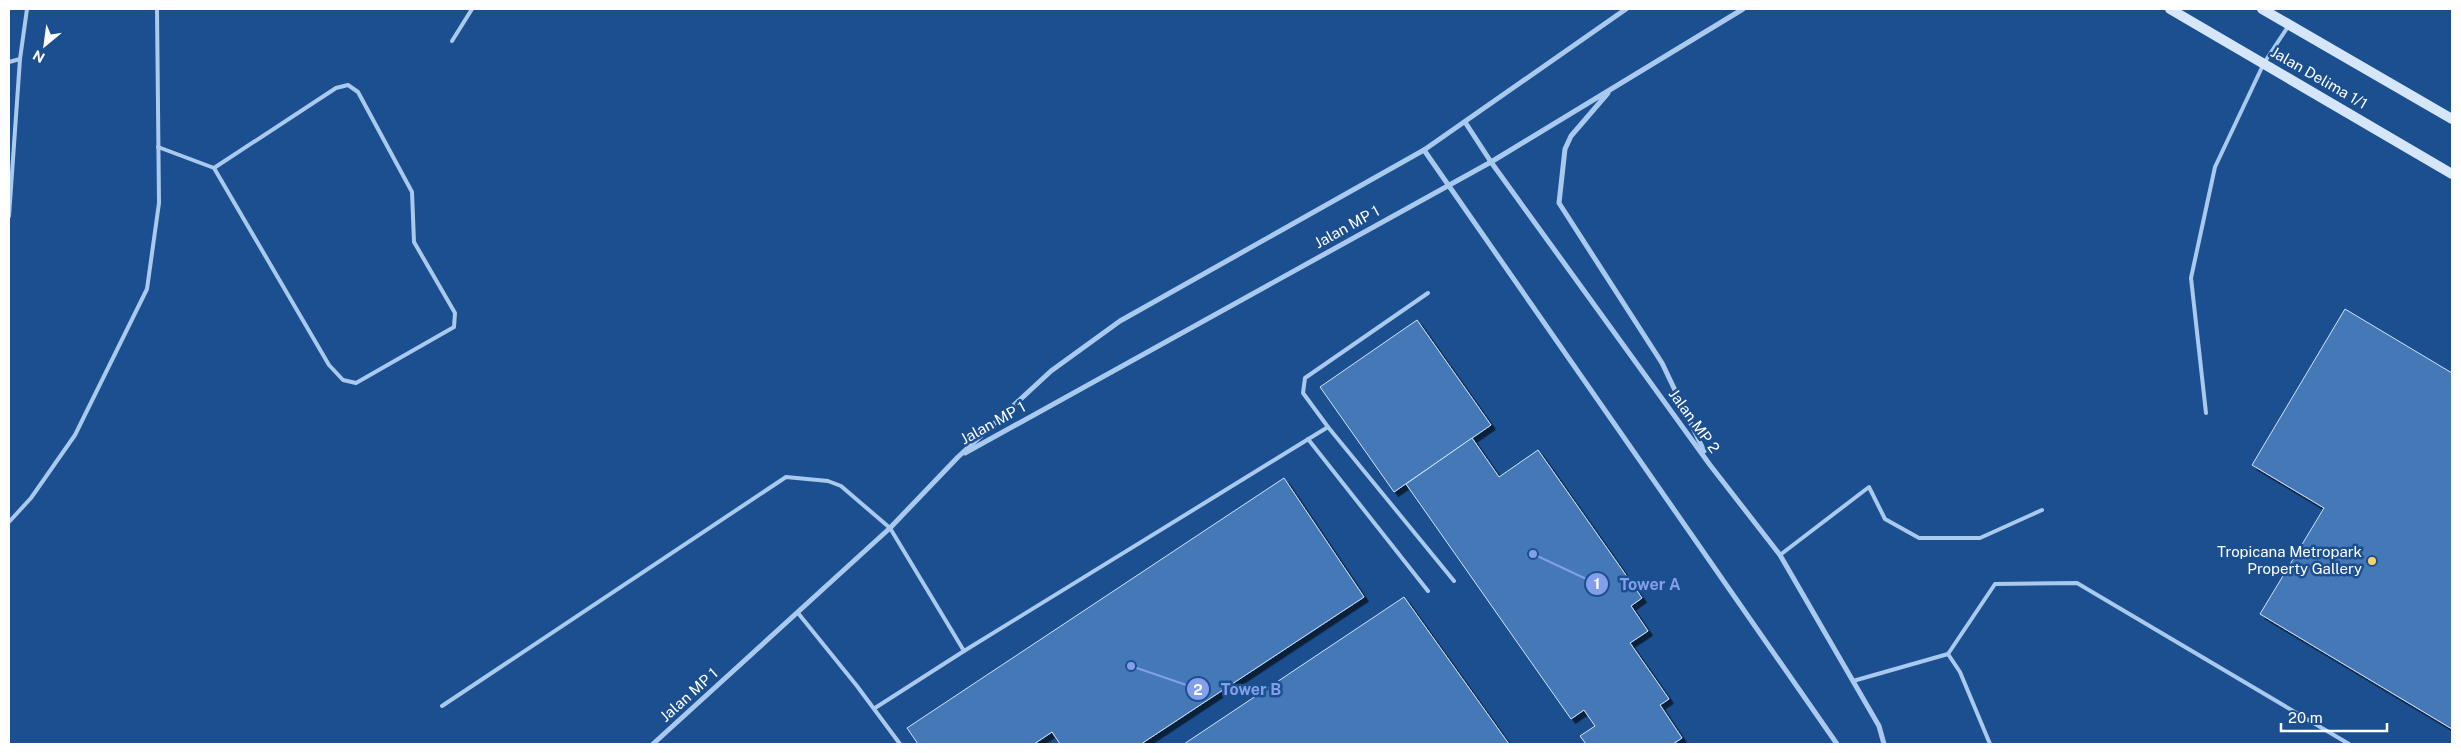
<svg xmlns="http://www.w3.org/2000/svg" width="2461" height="753" viewBox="0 0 2461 753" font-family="'Public Sans',sans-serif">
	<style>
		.building { fill: #4478b7; stroke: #cfe3fa; filter: url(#shadow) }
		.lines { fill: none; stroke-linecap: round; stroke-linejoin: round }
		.lane { stroke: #a9c9ee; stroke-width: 4 }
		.street { stroke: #a9c9ee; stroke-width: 5 }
		.secondary { stroke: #d6e6fa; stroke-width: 10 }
		.poi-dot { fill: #ffd166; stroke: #1b4f8f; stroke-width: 2 }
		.labels { text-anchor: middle; stroke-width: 5; stroke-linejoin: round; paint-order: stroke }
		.street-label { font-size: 15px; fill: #fff; stroke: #1b4f8f }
		.poi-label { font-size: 15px; fill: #fff; stroke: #1b4f8f; text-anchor: end }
		.leader { fill: none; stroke: #839eea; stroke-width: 2 }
		.callout-dot { fill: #839eea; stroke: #1b4f8f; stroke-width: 2 }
		.mark-label { font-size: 15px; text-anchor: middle; font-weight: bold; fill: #fff }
		.callout-label { font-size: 16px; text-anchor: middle; font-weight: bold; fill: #839eea; stroke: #1b4f8f; stroke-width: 5; stroke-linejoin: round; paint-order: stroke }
	</style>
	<defs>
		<filter id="shadow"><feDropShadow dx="4.5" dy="4.5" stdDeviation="0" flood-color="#0009"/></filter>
	</defs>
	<rect width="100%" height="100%" fill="#1b4f8f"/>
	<g class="building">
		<polygon points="2345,309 2452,373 2452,729 2260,614 2324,508 2252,465"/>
		<polygon points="1417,320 1491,425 1394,492 1320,387"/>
		<polygon points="1472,438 1499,477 1538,450 1642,598 1631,606 1648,631 1630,643 1669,699 1660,705 1682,738 1673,744 1586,744 1580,736 1595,726 1584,710 1571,719 1406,484"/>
		<polygon points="1284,478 1364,597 1141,744 1060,744 1052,732 1034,744 918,744 907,728"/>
		<polygon points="1404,597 1509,744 1184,744"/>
	</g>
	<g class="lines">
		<g class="lane">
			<polyline points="452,41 472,9"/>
			<polyline points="9,62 20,59"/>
			<polyline points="158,147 214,168 329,365 343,380 356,383 454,327 455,313 414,242 412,192 358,92 348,85 336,88 214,168"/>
			<polyline points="9,216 20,59 27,9"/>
			<polyline points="2206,413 2191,278 2215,167 2264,63 2289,25"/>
			<polyline points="1328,427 1454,581"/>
			<polyline points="1308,439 1428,591"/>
			<polyline points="9,522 31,498 75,435 147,289 159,203 157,9"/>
			<polyline points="1780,555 1869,487 1885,519 1919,538 1980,538 2042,510"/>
			<polyline points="798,613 857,686 900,744"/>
			<polyline points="1948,654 1960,672 1990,744"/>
			<polyline points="1853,681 1948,654 1995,584 2077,583 2349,744"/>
			<polyline points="442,706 786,477 828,481 841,486 890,528 964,651"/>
			<polyline points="875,708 964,651 1328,427 1303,393 1305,378 1428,293"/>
		</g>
		<g class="street">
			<polyline points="1608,93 1571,136 1565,149 1559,203 1662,363 1704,451"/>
			<polyline points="1465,122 1491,162 1710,465 1780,555 1879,726 1884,744"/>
			<polyline points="1424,150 1837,744"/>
			<polyline points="965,453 1491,162 1743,9"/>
			<polyline points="653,744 890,528 958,457 1051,371 1120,321 1424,150 1626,9"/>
		</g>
		<g class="secondary">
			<polyline points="2170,9 2452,174"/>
			<polyline points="2262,9 2452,119"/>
		</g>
	</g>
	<circle class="poi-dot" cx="2372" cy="561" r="5"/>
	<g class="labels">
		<g class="street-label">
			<text transform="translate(2319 78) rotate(30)" y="5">Jalan Delima 1/1</text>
			<text transform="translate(1347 227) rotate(-29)" y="5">Jalan MP 1</text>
			<text transform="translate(1694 421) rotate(54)" y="5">Jalan MP 2</text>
			<text transform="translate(993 423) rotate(-29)" y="5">Jalan MP 1</text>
			<text transform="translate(689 695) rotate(-42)" y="5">Jalan MP 1</text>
		</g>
		<g class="poi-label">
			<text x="2362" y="557">Tropicana Metropark<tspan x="2362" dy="17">Property Gallery</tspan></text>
		</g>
	</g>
	<path class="leader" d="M1533 554L1597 584M1131 666L1198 689"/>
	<g class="callout-dot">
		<circle cx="1533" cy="554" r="5"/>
		<circle cx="1131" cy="666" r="5"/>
		<circle cx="1597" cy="584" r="12"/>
		<circle cx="1198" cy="689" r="12"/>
	</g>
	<g class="mark-label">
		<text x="1597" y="589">1</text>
		<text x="1198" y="695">2</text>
	</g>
	<g class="callout-label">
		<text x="1650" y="590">Tower A</text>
		<text x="1251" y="695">Tower B</text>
	</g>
	<rect width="2461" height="753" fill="none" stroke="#ffffff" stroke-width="20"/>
	<g transform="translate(45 45) rotate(209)" stroke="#1b4f8f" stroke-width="4" paint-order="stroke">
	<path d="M0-4L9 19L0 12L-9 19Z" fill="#ffffff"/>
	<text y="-8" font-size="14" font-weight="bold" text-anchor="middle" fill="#ffffff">N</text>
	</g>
	<path d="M2281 723v8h106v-8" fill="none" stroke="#ffffff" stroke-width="2.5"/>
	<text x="2288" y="723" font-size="15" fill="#ffffff" stroke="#1b4f8f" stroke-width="4" paint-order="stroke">20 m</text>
</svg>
